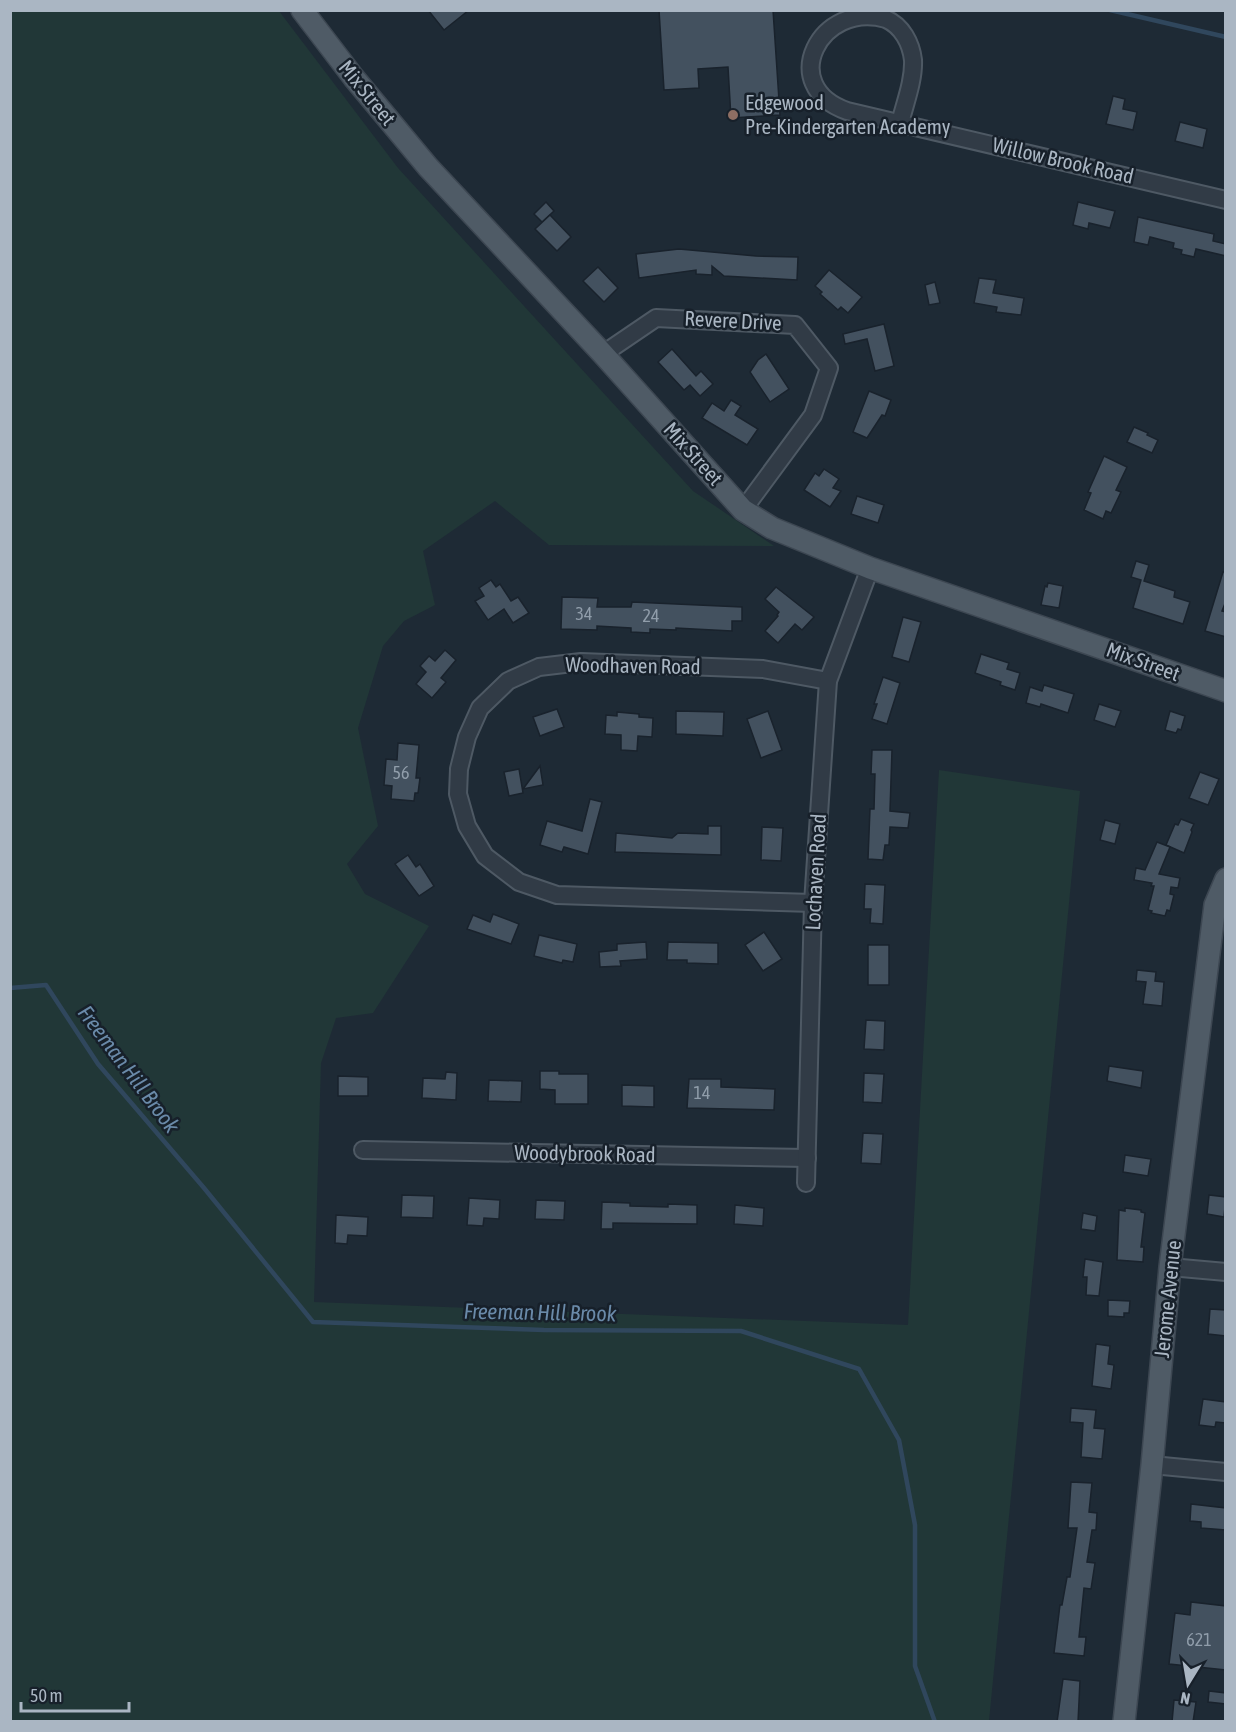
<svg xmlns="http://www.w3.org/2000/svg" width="1236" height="1732" viewBox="0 0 1236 1732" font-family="'Asap Condensed',sans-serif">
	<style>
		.green { fill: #213737 }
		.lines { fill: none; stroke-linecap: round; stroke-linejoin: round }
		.stream { stroke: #30475d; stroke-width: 4.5 }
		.building { fill: #43515f; stroke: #19222c; stroke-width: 1.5 }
		.minor-casing { stroke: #4e5964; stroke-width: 20 }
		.major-casing { stroke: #3d4752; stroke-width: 24 }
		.minor { stroke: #313b46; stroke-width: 16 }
		.major { stroke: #4f5b66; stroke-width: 21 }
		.education-dot { fill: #8d6e63; stroke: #17202a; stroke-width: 2 }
		.labels { text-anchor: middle; stroke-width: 5; stroke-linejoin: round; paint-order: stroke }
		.number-label { font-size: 18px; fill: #909daa }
		.street-label { font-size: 21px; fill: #aab6c3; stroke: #17202a }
		.poi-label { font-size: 21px; fill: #aab6c3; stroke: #17202a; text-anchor: start }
		.water-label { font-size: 22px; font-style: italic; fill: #6a8aa9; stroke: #17202a }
	</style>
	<rect width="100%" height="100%" fill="#1e2a35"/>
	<polygon class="green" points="11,10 279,11 398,168 693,491 774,546 549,545 495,501 423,551 435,605 404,621 383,646 358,728 378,826 347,864 365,894 429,926 373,1013 336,1018 321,1063 314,1302 908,1325 939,770 1080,791 989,1721 11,1721"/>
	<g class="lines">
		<g class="stream">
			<polyline points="1110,10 1226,37"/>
			<polyline points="10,988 46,985 98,1064 204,1188 313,1322 544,1330 741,1331 859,1369 899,1440 915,1525 915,1666 935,1722"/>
		</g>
	</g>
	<g class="building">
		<polygon points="428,10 469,10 444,30"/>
		<polygon points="659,10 773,10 780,115 731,118 728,67 698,69 699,88 664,90"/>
		<polygon points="1113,96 1125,99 1123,109 1137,112 1133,130 1106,124"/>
		<polygon points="1180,122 1207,129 1203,148 1175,141"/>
		<polygon points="546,202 554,211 542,222 534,214"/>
		<polygon points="1078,202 1115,211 1110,228 1089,223 1088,229 1073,225"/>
		<polygon points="550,215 571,237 557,251 535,229"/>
		<polygon points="1138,217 1214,234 1213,241 1226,244 1226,256 1196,249 1194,257 1181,254 1182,250 1173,248 1174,243 1150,237 1148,245 1134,242"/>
		<polygon points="679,249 756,256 798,257 797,280 724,276 712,266 712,275 696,274 696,270 639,278 636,254"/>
		<polygon points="598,267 618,288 604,302 583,281"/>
		<polygon points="829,270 862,297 848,313 841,307 838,310 820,294 822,292 815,286"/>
		<polygon points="979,278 996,280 993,293 1024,298 1021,315 996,312 997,307 974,303"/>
		<polygon points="935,282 940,303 929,305 925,285"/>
		<polygon points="884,324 894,366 875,371 867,339 845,344 843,334"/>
		<polygon points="672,349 696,376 701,371 713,384 700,396 690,385 684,390 658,362"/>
		<polygon points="766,354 789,389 770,402 750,372 758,360"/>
		<polygon points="869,391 891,400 885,416 882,415 867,438 853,432"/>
		<polygon points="731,400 741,406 735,415 758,429 747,445 702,418 712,403 724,411"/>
		<polygon points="1134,427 1148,433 1147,435 1158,440 1152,453 1127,442"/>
		<polygon points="1104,456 1127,467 1116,490 1121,492 1111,513 1106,511 1103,519 1084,510 1091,493 1088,492"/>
		<polygon points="824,469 839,479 833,488 841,491 830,507 804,490 815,473 819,476"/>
		<polygon points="857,496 884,505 878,523 851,514"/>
		<polygon points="1136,561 1149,565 1144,581 1175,591 1174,597 1190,602 1183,624 1133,608 1141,580 1131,577"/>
		<polygon points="1223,572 1226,572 1226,601 1222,611 1226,612 1226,637 1205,631"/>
		<polygon points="491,580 496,587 500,584 511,601 518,597 529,613 513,623 504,609 488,620 475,601 484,596 479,588"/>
		<polygon points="1048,583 1063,586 1059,608 1041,605 1045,586 1047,587"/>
		<polygon points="776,587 814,617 802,630 795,624 778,643 765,631 778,616 777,615 779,612 765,599"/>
		<polygon points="562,597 598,598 597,607 631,607 632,602 742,607 742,621 732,621 732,631 676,628 676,630 650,629 650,633 631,632 631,628 597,626 597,630 561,629"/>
		<polygon points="903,617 921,622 909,662 892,657"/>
		<polygon points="445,650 456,660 441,678 446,682 432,698 416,684 426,672 420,666 429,656 435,661"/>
		<polygon points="981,654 1009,663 1007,669 1020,673 1015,690 1000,685 1001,682 975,673"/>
		<polygon points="883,677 900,683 887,724 872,719 877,704 874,704"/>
		<polygon points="1044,685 1074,694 1068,713 1041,704 1040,707 1026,703 1030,687 1042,691"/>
		<polygon points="1099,704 1121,711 1115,727 1094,720"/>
		<polygon points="557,709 564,727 540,736 533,717"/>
		<polygon points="676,711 724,712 723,736 676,734"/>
		<polygon points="768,711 782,750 761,758 747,719"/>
		<polygon points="1170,711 1185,716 1181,730 1178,729 1176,733 1165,730"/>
		<polygon points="617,712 639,714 639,717 653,718 652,737 638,736 637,751 621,750 621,735 605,734 606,715 617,716"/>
		<polygon points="398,743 419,745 416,778 420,778 418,793 415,793 414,801 391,799 392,786 384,785 386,759 397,760"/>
		<polygon points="872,750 892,750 890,811 910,813 908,828 890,827 889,845 885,845 883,860 868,859 870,809 874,809 875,774 871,774"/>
		<polygon points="540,766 543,785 523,789"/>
		<polygon points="519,769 523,793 509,796 504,772"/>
		<polygon points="1200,772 1219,779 1208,805 1189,798"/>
		<polygon points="590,799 602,802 588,854 564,847 562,852 540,845 547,821 582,831"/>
		<polygon points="1181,819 1194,824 1191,830 1192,832 1184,853 1166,845 1175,824 1178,825"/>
		<polygon points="1105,820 1120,824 1115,844 1100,840"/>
		<polygon points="708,826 721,826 721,855 615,852 616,833 672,838 678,833 708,834"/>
		<polygon points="762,827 783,828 781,861 761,860"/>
		<polygon points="1157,842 1170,847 1159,874 1180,878 1178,888 1171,887 1170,894 1174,895 1170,911 1167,910 1165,916 1151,913 1152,911 1148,910 1154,886 1151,886 1152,883 1134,880 1136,868 1145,870"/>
		<polygon points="408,855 416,867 420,864 434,886 419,896 395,864"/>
		<polygon points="865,884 885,885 883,924 870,923 871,909 864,909"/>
		<polygon points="493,914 519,924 511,944 467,929 473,915 490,922"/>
		<polygon points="764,932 782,959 763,971 745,945"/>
		<polygon points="539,935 577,944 573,962 563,960 562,963 534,956"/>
		<polygon points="646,942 647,959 620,961 621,966 600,967 599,952 617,950 617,944"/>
		<polygon points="668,942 718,943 718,964 687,963 687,960 667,960"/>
		<rect x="868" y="945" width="21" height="40"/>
		<polygon points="1137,970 1156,972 1155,981 1164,982 1162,1006 1143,1004 1146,982 1136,981"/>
		<polygon points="866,1020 885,1021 884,1050 864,1049"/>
		<polygon points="1109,1066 1143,1071 1141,1088 1107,1081"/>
		<polygon points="540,1071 559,1071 559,1074 588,1074 588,1104 555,1104 555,1090 540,1089"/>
		<polygon points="446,1072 457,1073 456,1100 422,1098 423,1078 445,1079"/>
		<polygon points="864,1073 884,1074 882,1103 863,1102"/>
		<polygon points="338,1076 368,1077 368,1096 338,1096"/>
		<polygon points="689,1079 721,1079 721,1087 775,1089 774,1110 687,1108"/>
		<polygon points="489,1080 522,1081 521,1102 488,1101"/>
		<polygon points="622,1085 654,1086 654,1107 622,1106"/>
		<polygon points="863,1133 883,1134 881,1164 861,1163"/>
		<polygon points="1125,1155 1151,1159 1148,1176 1123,1172"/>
		<polygon points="402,1195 434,1196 433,1218 401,1217"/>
		<polygon points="1209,1195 1226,1197 1224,1217 1207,1214"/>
		<polygon points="469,1198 500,1200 499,1219 484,1218 483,1226 467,1225"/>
		<polygon points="536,1200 565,1201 564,1220 535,1219"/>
		<polygon points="602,1202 630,1203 630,1206 668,1207 668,1204 697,1205 697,1224 613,1223 613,1229 601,1229"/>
		<polygon points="735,1205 764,1208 763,1226 734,1224"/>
		<polygon points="1125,1208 1141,1210 1141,1212 1145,1213 1141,1247 1144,1247 1143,1262 1117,1260 1119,1210 1125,1211"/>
		<polygon points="1083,1213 1097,1216 1095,1231 1081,1229"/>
		<polygon points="336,1215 368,1217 367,1236 348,1235 347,1244 335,1243"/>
		<polygon points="1085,1259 1103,1262 1099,1296 1086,1295 1087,1277 1083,1277"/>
		<polygon points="1108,1300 1130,1301 1129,1313 1124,1313 1124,1317 1108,1316"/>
		<polygon points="1210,1309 1226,1310 1226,1336 1208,1334"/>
		<polygon points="1096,1344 1110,1346 1108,1364 1114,1365 1111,1389 1092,1386"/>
		<polygon points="1203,1399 1226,1402 1226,1423 1216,1422 1215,1427 1199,1425"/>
		<polygon points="1071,1408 1096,1410 1094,1428 1105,1429 1102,1459 1081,1457 1083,1423 1070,1422"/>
		<polygon points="1071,1482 1092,1483 1089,1512 1097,1513 1096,1530 1092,1530 1087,1562 1095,1563 1091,1589 1084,1588 1079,1637 1086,1637 1084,1656 1054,1653 1060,1605 1062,1605 1067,1577 1070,1577 1077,1528 1068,1528"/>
		<polygon points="1191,1504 1226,1508 1226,1530 1201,1528 1201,1522 1190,1521"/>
		<polygon points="1191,1602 1226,1606 1226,1670 1169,1664 1175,1613 1190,1615"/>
		<polygon points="1063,1679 1080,1681 1078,1722 1057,1722"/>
		<polygon points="1209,1691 1226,1693 1226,1704 1208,1702"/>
		<polygon points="1174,1700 1196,1702 1193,1722 1172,1722"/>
	</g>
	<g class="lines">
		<defs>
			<g id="minor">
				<path d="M900 123C905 103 914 80 913 60 911 43 902 26 886 19 820 0 776 86 847 111L1226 200"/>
				<polyline points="603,354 656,318 795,325 829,368 813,415 743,510"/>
				<polyline points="813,903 557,895 519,882 485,856 467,826 458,794 459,769 467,737 480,708 508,681 539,667 581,662 763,669 828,681"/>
				<polyline points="363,1150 807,1158"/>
				<polyline points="806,1183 813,903 828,681 870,568"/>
				<polyline points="1170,1267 1226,1272"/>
				<polyline points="1152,1465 1226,1472"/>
			</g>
			<g id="major">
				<polyline points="302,10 354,78 428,167 603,354 743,510 772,528 870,568 1226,691"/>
				<polyline points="1124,1722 1152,1465 1170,1267 1215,905 1226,879"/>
			</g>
		</defs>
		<use href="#minor" class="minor-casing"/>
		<use href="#major" class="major-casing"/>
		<use href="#minor" class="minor"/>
		<use href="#major" class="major"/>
	</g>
	<circle class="education-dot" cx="733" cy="115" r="6"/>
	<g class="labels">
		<g class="number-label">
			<text x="584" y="620">34</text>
			<text x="651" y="622">24</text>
			<text x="401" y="779">56</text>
			<text x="702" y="1099">14</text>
			<text x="1199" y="1646">621</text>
		</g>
		<g class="street-label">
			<text transform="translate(367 93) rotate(51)" y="7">Mix Street</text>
			<text transform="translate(1063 161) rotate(13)" y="7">Willow Brook Road</text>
			<text transform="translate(733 321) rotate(3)" y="7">Revere Drive</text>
			<text transform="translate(693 454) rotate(48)" y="7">Mix Street</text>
			<text transform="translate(1143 662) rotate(20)" y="7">Mix Street</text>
			<text transform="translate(633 666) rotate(1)" y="7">Woodhaven Road</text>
			<text transform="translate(816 872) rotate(-87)" y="7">Lochaven Road</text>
			<text transform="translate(585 1154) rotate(1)" y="7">Woodybrook Road</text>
			<text transform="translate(1168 1299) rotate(-84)" y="7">Jerome Avenue</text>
		</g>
		<g class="poi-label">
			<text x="745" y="110">Edgewood<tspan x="745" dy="24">Pre-Kindergarten Academy</tspan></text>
		</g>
		<g class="water-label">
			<text transform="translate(129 1069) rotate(53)" y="8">Freeman Hill Brook</text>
			<text transform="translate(540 1312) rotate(1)" y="8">Freeman Hill Brook</text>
		</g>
	</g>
	<rect width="1236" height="1732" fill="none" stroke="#aab6c3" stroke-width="24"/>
	<g transform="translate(1188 1684) rotate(191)" stroke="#17202a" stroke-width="4.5" paint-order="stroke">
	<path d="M0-4.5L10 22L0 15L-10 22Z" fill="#aab6c3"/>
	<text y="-9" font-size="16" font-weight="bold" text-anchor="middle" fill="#aab6c3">N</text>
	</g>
	<path d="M21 1702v9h108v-9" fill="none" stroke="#aab6c3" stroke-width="3"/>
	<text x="30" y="1702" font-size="18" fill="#aab6c3" stroke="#17202a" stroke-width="4.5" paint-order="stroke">50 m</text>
</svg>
